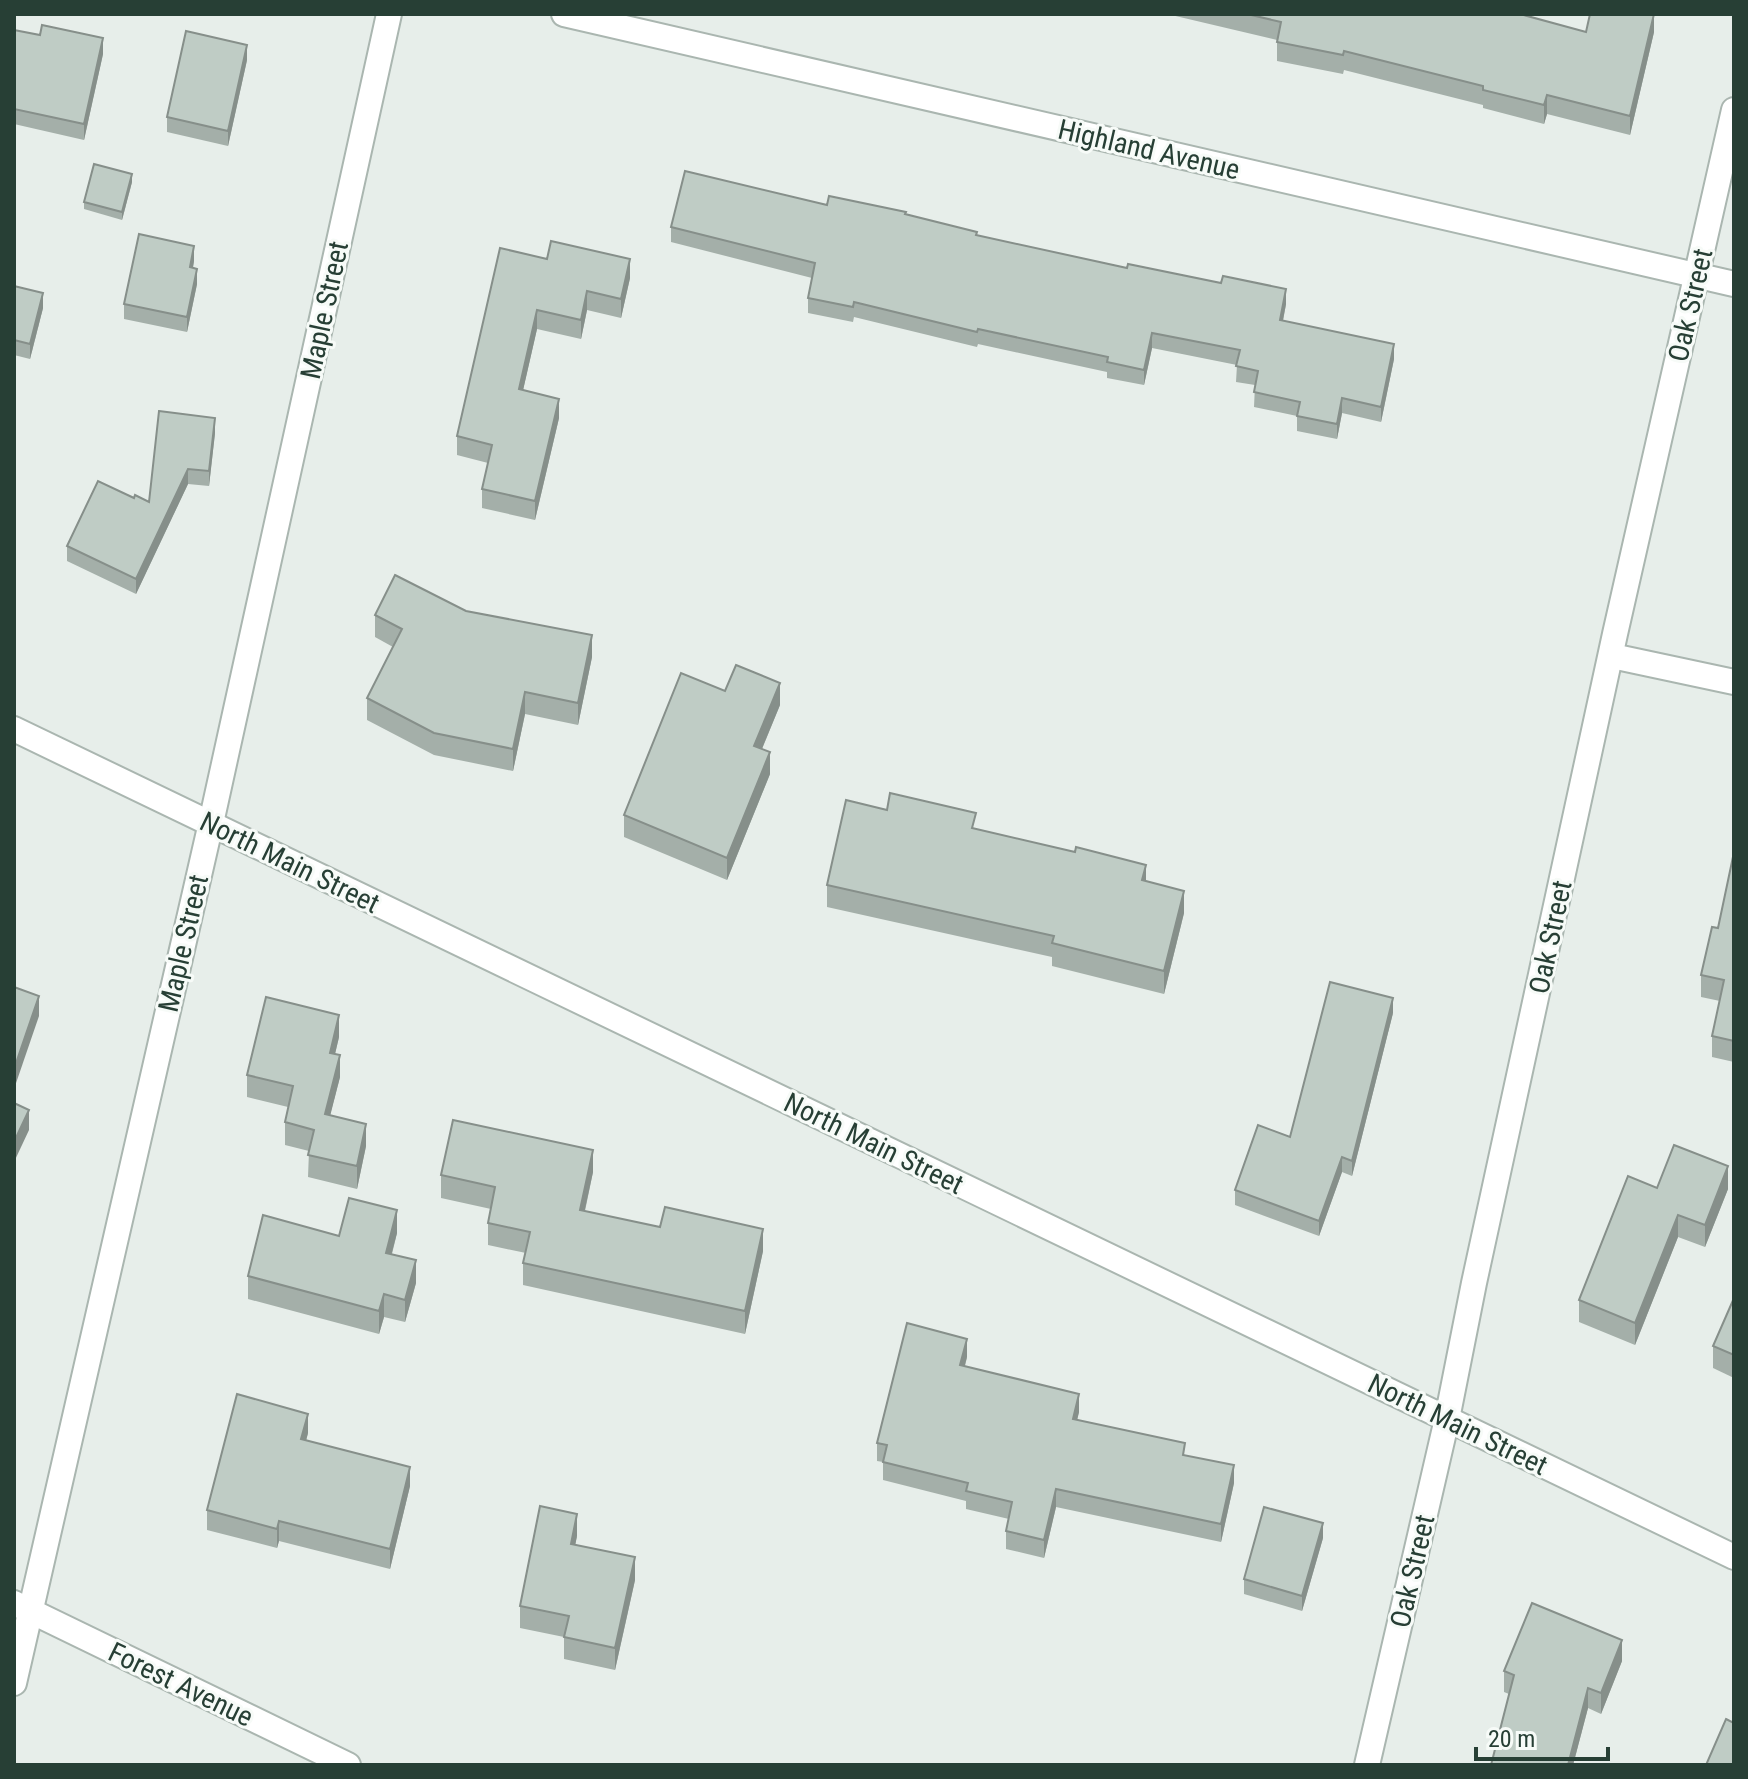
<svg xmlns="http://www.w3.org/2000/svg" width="1748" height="1779" viewBox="0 0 1748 1779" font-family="'Roboto Condensed',sans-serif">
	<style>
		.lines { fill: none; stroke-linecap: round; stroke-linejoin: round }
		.minor-casing { stroke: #aab6b0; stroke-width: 28 }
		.minor { stroke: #fff; stroke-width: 24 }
		.wall { fill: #a4afa9 }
		.shaded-wall { fill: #868f8a }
		.building { fill: #bfccc5; stroke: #868f8a; stroke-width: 2 }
		.labels { text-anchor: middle; stroke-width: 6; stroke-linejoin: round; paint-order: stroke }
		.street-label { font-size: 28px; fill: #273f35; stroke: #f7fbf8 }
	</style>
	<rect width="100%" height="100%" fill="#e7eeea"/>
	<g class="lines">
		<defs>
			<g id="minor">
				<polyline points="564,14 1734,284"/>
				<polyline points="1612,656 1734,682"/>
				<polyline points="14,729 1734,1557"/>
				<polyline points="14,1603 348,1765"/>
				<polyline points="14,1683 211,823 389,14"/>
				<polyline points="1367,1765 1447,1419 1474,1283 1615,634 1734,110"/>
			</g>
		</defs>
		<use href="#minor" class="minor-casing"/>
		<use href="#minor" class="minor"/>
	</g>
	<g class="wall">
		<polygon points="1167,14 1520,14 1586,32 1654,32 1630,135 1547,114 1544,124 1483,108 1483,105 1344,70 1343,74 1277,61 1277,40"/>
		<polygon points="14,30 103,54 84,140 14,124"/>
		<polygon points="247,60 228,146 167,132 167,117"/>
		<polygon points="132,182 122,220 84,209 84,202"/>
		<polygon points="827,205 906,214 977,236 1286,304 1283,321 1394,359 1381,422 1342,413 1337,439 1297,431 1297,416 1254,407 1255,385 1236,382 1237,365 1152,348 1144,385 1107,378 1107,372 978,344 977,347 854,317 853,322 808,313 808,298 812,278 671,242 671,227"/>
		<polygon points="547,259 630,278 621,318 587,310 581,339 537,329 523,390 559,418 535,520 482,508 482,489 488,463 457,455 457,436"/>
		<polygon points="194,261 193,268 197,284 187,332 124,319 124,304"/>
		<polygon points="14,286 43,308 30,359 14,355"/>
		<polygon points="215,433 209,486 188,484 136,594 67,561 67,546 149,502"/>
		<polygon points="466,611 592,657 578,725 525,714 513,771 434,755 367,720 367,698 393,647 375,637 375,615"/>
		<polygon points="725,691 780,705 762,749 770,774 727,880 624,837 624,815"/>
		<polygon points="976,829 1146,881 1184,913 1164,994 1052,966 1052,957 827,907 827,885"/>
		<polygon points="1734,852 1734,1062 1712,1057 1712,1036 1720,1001 1701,997 1701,975 1718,928"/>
		<polygon points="1393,1013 1352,1176 1342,1172 1319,1236 1235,1205 1235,1190 1290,1137"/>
		<polygon points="339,1037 335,1054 340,1077 330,1115 366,1146 357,1189 308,1177 309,1151 285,1145 285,1122 288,1107 247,1097 247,1075"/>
		<polygon points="593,1172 585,1211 763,1251 745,1334 523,1285 523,1263 526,1253 488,1245 488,1223 491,1209 441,1198 441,1175"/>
		<polygon points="1657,1188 1728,1189 1705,1247 1678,1237 1635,1345 1579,1322 1579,1300"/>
		<polygon points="397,1233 392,1254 416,1283 405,1322 384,1317 379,1334 248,1299 248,1276 339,1236"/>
		<polygon points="1734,1298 1734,1378 1713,1368 1713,1346"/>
		<polygon points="967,1357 965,1366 1079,1412 1077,1420 1185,1455 1234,1483 1221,1542 1056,1507 1044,1558 1006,1549 1006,1531 1009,1519 966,1509 966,1501 883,1480 883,1462 877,1461 877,1443"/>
		<polygon points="308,1433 306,1441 410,1486 390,1569 279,1541 277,1548 207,1530 207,1510"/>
		<polygon points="577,1536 575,1545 635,1580 615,1670 564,1659 564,1637 520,1628 520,1606"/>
		<polygon points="1323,1538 1302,1611 1244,1594 1244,1579"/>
		<polygon points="1622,1661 1601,1714 1588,1708 1573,1765 1491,1765 1509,1694 1504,1692 1504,1671"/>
	</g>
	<g class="shaded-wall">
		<polygon points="1654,14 1654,32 1630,135 1630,116"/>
		<polygon points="103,38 103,54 84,140 84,124"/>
		<polygon points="247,45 247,60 228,146 228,131"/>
		<polygon points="1547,95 1547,114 1544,124 1544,105"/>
		<polygon points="132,174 132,182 122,220 122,212"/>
		<polygon points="194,246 194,261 190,282 190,267"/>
		<polygon points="630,259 630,278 621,318 621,299"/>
		<polygon points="197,269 197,284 187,332 187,317"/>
		<polygon points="1286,289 1286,304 1280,335 1280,320"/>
		<polygon points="587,291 587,310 581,339 581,320"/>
		<polygon points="43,293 43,308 30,359 30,344"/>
		<polygon points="537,310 537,329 519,408 519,389"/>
		<polygon points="1152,333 1152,348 1144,385 1144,370"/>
		<polygon points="1394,344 1394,359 1381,422 1381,407"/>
		<polygon points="1342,398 1342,413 1337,439 1337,424"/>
		<polygon points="559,399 559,418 535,520 535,501"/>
		<polygon points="215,418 215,433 209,486 209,471"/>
		<polygon points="188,469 188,484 136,594 136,579"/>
		<polygon points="592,635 592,657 578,725 578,703"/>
		<polygon points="780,683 780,705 754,768 754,746"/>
		<polygon points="525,692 525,714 513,771 513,749"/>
		<polygon points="770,752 770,774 727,880 727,858"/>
		<polygon points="1146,865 1146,887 1142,880"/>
		<polygon points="1184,891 1184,913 1164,994 1164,971"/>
		<polygon points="39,996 39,1016 14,1089 14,1069"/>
		<polygon points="1393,998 1393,1013 1352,1176 1352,1161"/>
		<polygon points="339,1015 339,1037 330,1075 330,1053"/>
		<polygon points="340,1055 340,1077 325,1136 325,1114"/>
		<polygon points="29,1110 29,1130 14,1162 14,1142"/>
		<polygon points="366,1124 366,1146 357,1189 357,1166"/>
		<polygon points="593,1150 593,1172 580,1232 580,1210"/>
		<polygon points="1342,1157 1342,1172 1319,1236 1319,1221"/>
		<polygon points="1728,1166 1728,1189 1705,1247 1705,1225"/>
		<polygon points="397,1210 397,1233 386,1275 386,1253"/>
		<polygon points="1678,1215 1678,1237 1635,1345 1635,1323"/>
		<polygon points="763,1229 763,1251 745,1334 745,1311"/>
		<polygon points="416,1260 416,1283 405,1322 405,1300"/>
		<polygon points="384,1294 384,1317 379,1334 379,1311"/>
		<polygon points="967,1339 967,1357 960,1383 960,1365"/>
		<polygon points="1079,1394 1079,1412 1073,1437 1073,1419"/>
		<polygon points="308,1414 308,1433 301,1459 301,1439"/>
		<polygon points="1234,1465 1234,1483 1221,1542 1221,1524"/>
		<polygon points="410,1467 410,1486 390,1569 390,1549"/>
		<polygon points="1056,1489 1056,1507 1044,1558 1044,1540"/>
		<polygon points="577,1514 577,1536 571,1566 571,1544"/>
		<polygon points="279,1521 279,1541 277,1548 277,1529"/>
		<polygon points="1323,1523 1323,1538 1302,1611 1302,1596"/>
		<polygon points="635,1557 635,1580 615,1670 615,1648"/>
		<polygon points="1622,1640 1622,1661 1601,1714 1601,1693"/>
		<polygon points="1588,1688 1588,1708 1573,1765 1568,1765"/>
	</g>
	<g class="building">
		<polygon points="1247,14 1520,14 1586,32 1590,14 1654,14 1630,116 1547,95 1544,105 1483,90 1483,86 1344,51 1343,55 1277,42 1281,22"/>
		<polygon points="42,25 103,38 84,124 14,109 14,30 40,35"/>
		<polygon points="186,31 247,45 228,131 167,117"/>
		<polygon points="94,164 132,174 122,212 84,202"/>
		<polygon points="685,171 827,205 829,196 906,212 905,214 977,232 976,235 1127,268 1128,264 1221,283 1223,276 1286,289 1280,320 1394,344 1381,407 1342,398 1337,424 1297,416 1300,402 1254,392 1258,371 1236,366 1240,350 1152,333 1144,370 1107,362 1108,357 978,329 977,332 854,302 853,307 808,298 815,263 671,227"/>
		<polygon points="139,234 194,246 190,267 197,269 187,317 124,304"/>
		<polygon points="551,241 630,259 621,299 587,291 581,320 537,310 519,389 559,399 535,501 482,489 492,445 457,436 500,248 547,259"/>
		<polygon points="14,286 43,293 30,344 14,340"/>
		<polygon points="159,411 215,418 209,471 188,469 136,579 67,546 98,481 134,498 135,495 149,502"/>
		<polygon points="395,575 466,611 592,635 578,703 525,692 513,749 434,733 367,698 402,629 375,615"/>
		<polygon points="736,665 780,683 754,746 770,752 727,858 624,815 681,673 725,691"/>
		<polygon points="890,793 976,813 972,828 1075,852 1076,847 1146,865 1142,880 1184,891 1164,971 1052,943 1054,936 827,885 846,800 887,810"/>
		<polygon points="1734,852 1734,1041 1712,1036 1724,980 1701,975 1712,927 1718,928"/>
		<polygon points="1330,982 1393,998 1352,1161 1342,1157 1319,1221 1235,1190 1258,1125 1290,1137"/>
		<polygon points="14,987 39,996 14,1069"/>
		<polygon points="266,997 339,1015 330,1053 340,1055 325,1114 366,1124 357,1166 308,1155 314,1130 285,1122 293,1086 247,1075"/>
		<polygon points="14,1103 29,1110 14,1142"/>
		<polygon points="453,1120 593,1150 580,1210 660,1227 665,1207 763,1229 745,1311 523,1263 530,1232 488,1223 495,1187 441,1175"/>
		<polygon points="1674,1145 1728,1166 1705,1225 1678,1215 1635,1323 1579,1300 1628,1176 1657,1188"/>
		<polygon points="349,1198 397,1210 386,1253 416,1260 405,1300 384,1294 379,1311 248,1276 263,1215 339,1236"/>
		<polygon points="1734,1298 1734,1355 1713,1346"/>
		<polygon points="907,1323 967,1339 960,1365 1079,1394 1073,1419 1185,1443 1183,1455 1234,1465 1221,1524 1056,1489 1044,1540 1006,1531 1012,1502 966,1491 968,1483 883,1462 887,1445 877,1443"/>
		<polygon points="237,1394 308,1414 301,1439 410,1467 390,1549 279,1521 277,1529 207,1510"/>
		<polygon points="540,1506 577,1514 571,1544 635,1557 615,1648 564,1637 569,1616 520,1606"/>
		<polygon points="1264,1507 1323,1523 1302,1596 1244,1579"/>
		<polygon points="1532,1603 1622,1640 1601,1693 1588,1688 1568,1765 1491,1765 1514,1675 1504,1671"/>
		<polygon points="1726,1719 1734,1723 1734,1765 1706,1765"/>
	</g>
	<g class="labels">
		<g class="street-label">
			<text transform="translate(1149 149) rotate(13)" y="10">Highland Avenue</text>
			<text transform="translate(1690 305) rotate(-77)" y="10">Oak Street</text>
			<text transform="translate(324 310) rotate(-78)" y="10">Maple Street</text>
			<text transform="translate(290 862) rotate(26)" y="10">North Main Street</text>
			<text transform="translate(1550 937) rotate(-78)" y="10">Oak Street</text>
			<text transform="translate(183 943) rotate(-77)" y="10">Maple Street</text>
			<text transform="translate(874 1143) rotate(26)" y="10">North Main Street</text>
			<text transform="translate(1458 1424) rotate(26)" y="10">North Main Street</text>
			<text transform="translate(1412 1571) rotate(-77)" y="10">Oak Street</text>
			<text transform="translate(181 1684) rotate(26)" y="10">Forest Avenue</text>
		</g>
	</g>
	<rect width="1748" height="1779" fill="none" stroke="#273f35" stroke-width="32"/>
	<path d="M1476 1747v12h132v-12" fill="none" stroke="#273f35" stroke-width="4"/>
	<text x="1488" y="1747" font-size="24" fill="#273f35" stroke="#f7fbf8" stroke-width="6" paint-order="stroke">20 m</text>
</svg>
